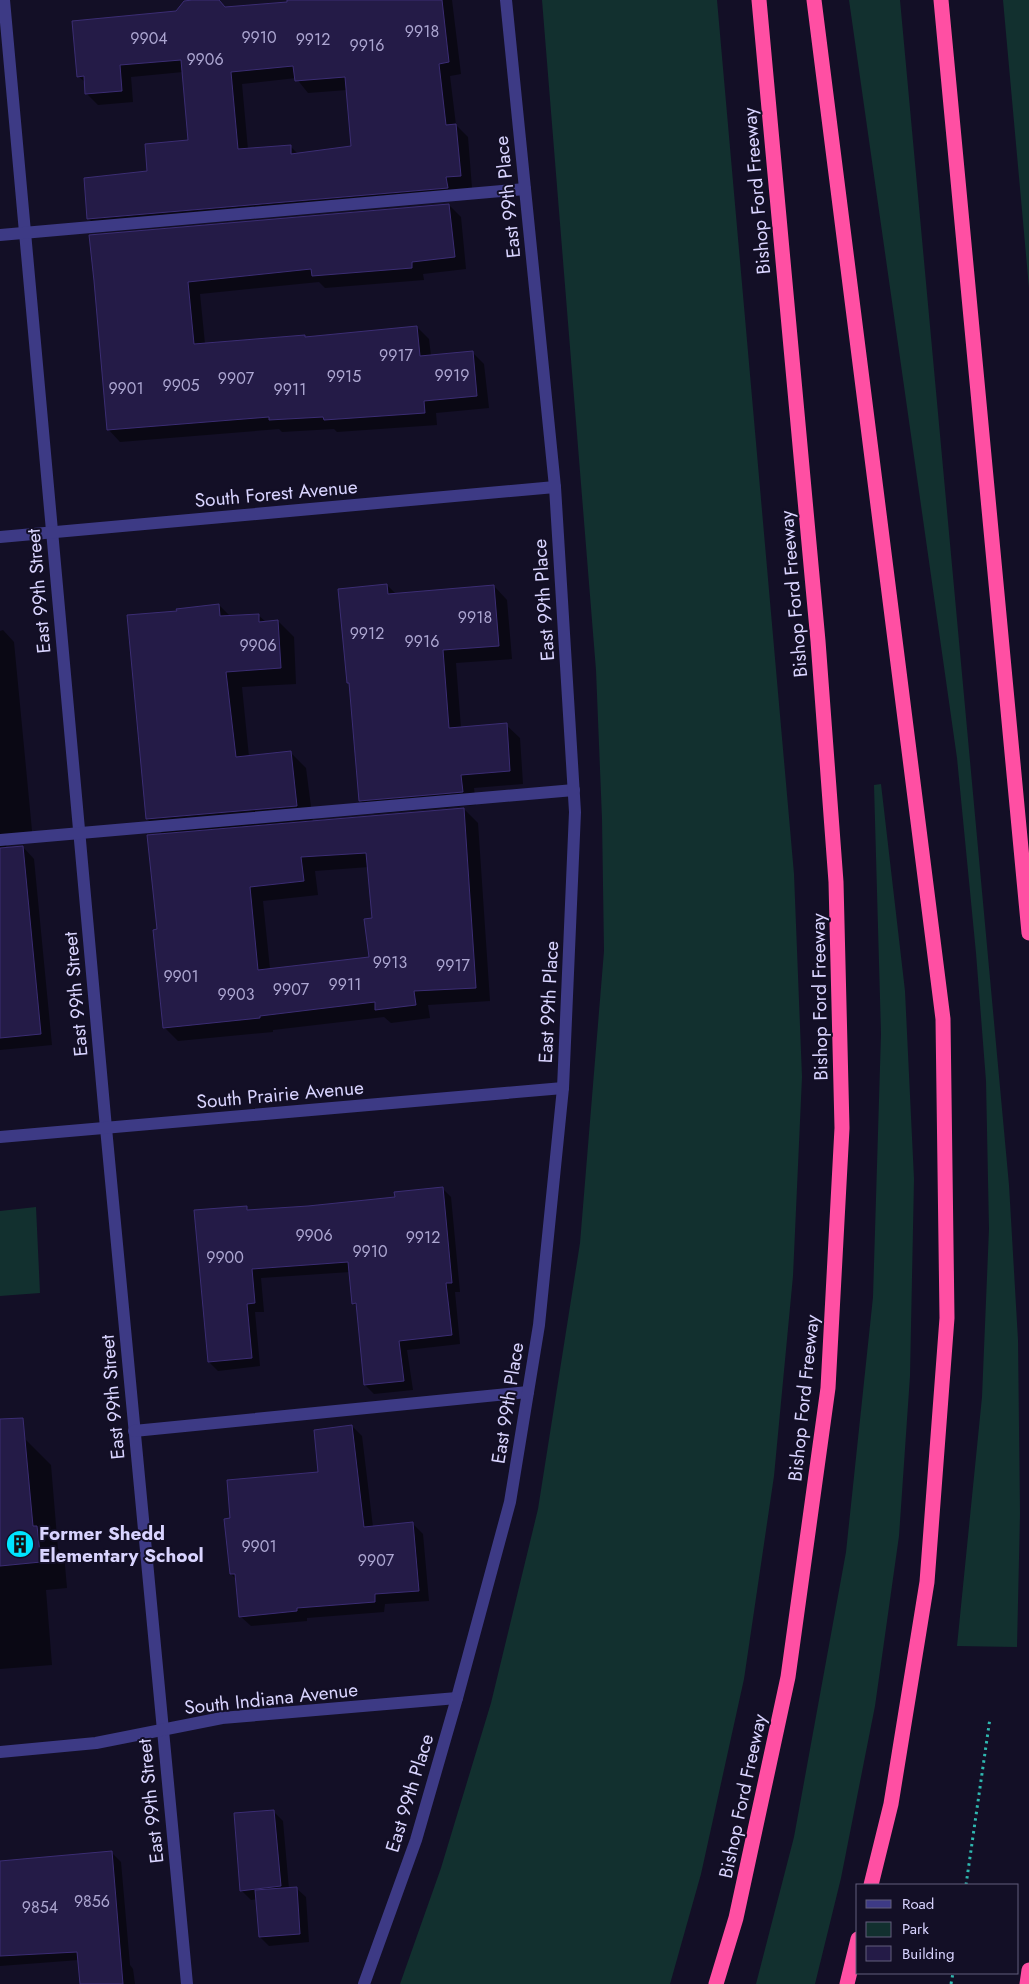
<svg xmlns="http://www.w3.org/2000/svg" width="1029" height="1984" viewBox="0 0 1029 1984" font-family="Jost,sans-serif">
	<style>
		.green { fill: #12302f }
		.shadow { fill: #0007; fill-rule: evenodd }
		.building { fill: #241b47; stroke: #3b2d73; fill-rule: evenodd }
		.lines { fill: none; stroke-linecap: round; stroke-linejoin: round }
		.path { stroke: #2fb8b0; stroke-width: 3; stroke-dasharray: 2.5 4; stroke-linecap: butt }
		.minor { stroke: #3d3a85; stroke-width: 12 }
		.highway { stroke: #ff4fa3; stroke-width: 15 }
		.labels { text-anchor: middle; stroke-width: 4; stroke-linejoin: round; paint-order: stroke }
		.number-label { font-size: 16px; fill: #aca6d1 }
		.street-label { font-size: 19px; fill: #d9d4ff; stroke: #130f26 }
		.poi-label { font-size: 19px; font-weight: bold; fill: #d9d4ff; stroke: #130f26; text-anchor: start }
	</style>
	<rect width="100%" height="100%" fill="#130f26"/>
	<g class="green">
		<polygon points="542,0 717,0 794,874 802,1077 793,1276 774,1476 744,1679 701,1874 670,1984 400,1984 441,1868 491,1703 538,1509 580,1243 604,951 602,819 596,670"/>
		<polygon points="849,0 900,0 1009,1185 1018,1340 1020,1514 1017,1647 957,1646 982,1397 989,1229 986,1081 976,953 957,758"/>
		<polygon points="1003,0 1029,0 1029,288"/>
		<polygon points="881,784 905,991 914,1179 910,1376 899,1536 875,1706 841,1878 815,1984 756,1984 794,1837 846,1552 873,1297 881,1034 874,785"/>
		<polygon points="36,1207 40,1293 0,1296 0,1211"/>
	</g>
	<g class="shadow">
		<path d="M203 0H217L226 8 310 0H452L461 74 450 76 456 125 468 137 472 188 101 231 89 219 189 141 183 72 131 77 133 102 98 105 86 93V83L78 76 177 12ZM296 78 308 93 347 90 352 147 298 154 290 146 248 150 242 84Z"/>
		<polygon points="449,205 461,217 466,269 423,274 424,280 325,288 319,282 200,294 205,344 306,338 417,327 429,339 431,356 472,352 484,364 489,408 436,413 437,425 337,432 334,429 282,432 279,429 120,442 108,429 96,280"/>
		<polygon points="387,585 396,594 494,586 507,600 512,659 456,663 461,728 506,725 520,738 523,784 474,788 476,805 374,814 360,800 351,685 349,683"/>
		<path d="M219 605 231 617 258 615 266 622 278 621 294 637 296 684 242 687 249 757 290 752 306 768 313 822 464 809 478 823 490 1001 428 1005 430 1018 391 1023 384 1017 273 1030V1032L178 1041 164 1027 158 930 164 835 147 819 178 612ZM369 867 373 920 370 958 270 969 263 901 318 895 315 871Z"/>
		<polygon points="3,630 14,642 33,841 7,844 5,849 23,847 34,859 52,1045 0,1050 0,631"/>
		<polygon points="442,1188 451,1197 460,1292 455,1292 460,1344 407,1350 413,1390 374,1394 365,1385 358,1308 353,1303 350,1272 261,1278 264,1312 255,1312 260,1366 218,1371 209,1362 246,1208 250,1211 308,1207 396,1198"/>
		<polygon points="352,1426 362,1436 373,1527 413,1524 423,1534 429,1601 385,1604 384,1612 307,1618 307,1621 251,1626 240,1616 237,1580 231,1574 232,1520 320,1473"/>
		<polygon points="24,1438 51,1465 58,1549 64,1554 67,1588 46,1590 52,1665 0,1669 0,1441"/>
		<polygon points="274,1812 283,1821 289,1889 296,1888 306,1897 309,1942 269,1946 260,1937 257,1899 251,1900 242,1891 236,1814"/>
		<polygon points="112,1853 121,1862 130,1965 133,1969 135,1984 81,1984 79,1960 0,1966 0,1862"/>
	</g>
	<g class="building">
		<path d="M192 0H219L225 7 287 2V0H442L449 62 439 64 446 125 456 124 461 176 446 177 448 188 87 219 84 178 147 171 145 144 188 140 181 60 120 65 122 91 85 94 84 76 77 77 72 21 176 11 184 1ZM293 66 295 81 345 77 351 146 291 154V145L238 149 231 72Z"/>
		<polygon points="449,204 455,257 412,262 412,268 312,276 311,269 188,282 194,344 305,335 305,337 417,326 420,356 473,351 477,396 424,401 425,413 324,420 323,417 269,420 269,417 107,430 94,281 89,235"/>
		<polygon points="387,584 388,594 494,585 499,646 443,650 449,728 507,723 510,771 461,775 463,792 359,801 349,683 347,683 338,589"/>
		<polygon points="219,604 220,616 259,614 259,622 278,620 281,668 226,672 236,757 291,751 297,806 146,819 127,615 177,611 176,609"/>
		<path d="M464 808 476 988 414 991 416 1005 375 1010V1002L260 1016V1018L163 1028 153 930 157 929 147 835ZM366 853 372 918 364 919 369 957 258 970 250 887 304 881 301 857Z"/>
		<polygon points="23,846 41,1034 0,1038 0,848"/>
		<polygon points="443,1187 452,1283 446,1283 452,1335 399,1341 404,1381 364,1385 356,1303 352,1304 348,1262 252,1269 255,1303 247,1304 252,1358 208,1362 194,1210 247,1206 247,1210 308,1206 395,1197 394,1192"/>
		<polygon points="23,1418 33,1526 37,1526 41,1562 0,1566 0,1419"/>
		<polygon points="352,1425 364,1527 413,1522 419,1591 375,1594 375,1602 297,1608 297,1611 239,1617 235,1574 230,1574 224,1519 230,1518 227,1480 318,1472 314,1430"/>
		<polygon points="274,1810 281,1886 240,1891 234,1813"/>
		<polygon points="112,1851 123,1984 80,1984 77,1952 0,1956 0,1861"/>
		<polygon points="297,1887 300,1934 259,1937 255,1890"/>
	</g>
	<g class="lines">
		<g class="path">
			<polyline points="966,1885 990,1718"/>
			<polyline points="951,1984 953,1973"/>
		</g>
		<g class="minor">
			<polyline points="4,0 106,1128 187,1984"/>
			<polyline points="0,235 525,189"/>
			<polyline points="0,537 555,487"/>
			<polyline points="0,840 574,790"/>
			<polyline points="0,1137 563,1088"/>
			<polyline points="134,1431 528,1392"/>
			<polyline points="0,1752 96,1743 222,1718 457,1698"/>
			<polyline points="364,1984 416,1840 457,1698 510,1502 539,1325 563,1088 575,812 555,487 506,0"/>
		</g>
		<g class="highway">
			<polyline points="814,0 943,1019 947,1318 927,1582 891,1804 871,1885"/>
			<polyline points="941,0 1029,933"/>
			<polyline points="716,1984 736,1918 788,1677 828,1388 842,1128 836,882 818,641 759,0"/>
			<polyline points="847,1984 858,1939"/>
			<polyline points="1027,1984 1029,1970"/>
		</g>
	</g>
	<defs>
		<symbol id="building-disc" viewBox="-11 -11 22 22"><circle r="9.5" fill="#00e5ff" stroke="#130f26"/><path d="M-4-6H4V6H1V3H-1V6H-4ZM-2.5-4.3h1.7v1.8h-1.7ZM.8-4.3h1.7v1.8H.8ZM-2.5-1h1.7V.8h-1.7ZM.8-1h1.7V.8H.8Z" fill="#111"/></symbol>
	</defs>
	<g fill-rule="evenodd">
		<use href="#building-disc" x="4" y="1528" width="32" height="32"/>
	</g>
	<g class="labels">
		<g class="number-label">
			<text x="422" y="37">9918</text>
			<text x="259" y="43">9910</text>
			<text x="149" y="44">9904</text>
			<text x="313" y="45">9912</text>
			<text x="367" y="51">9916</text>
			<text x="205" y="65">9906</text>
			<text x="396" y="361">9917</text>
			<text x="452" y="381">9919</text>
			<text x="344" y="382">9915</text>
			<text x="236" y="384">9907</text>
			<text x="181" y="391">9905</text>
			<text x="126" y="394">9901</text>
			<text x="290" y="395">9911</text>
			<text x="475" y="623">9918</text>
			<text x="367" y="639">9912</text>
			<text x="422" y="647">9916</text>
			<text x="258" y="651">9906</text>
			<text x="390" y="968">9913</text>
			<text x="453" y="971">9917</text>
			<text x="181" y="982">9901</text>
			<text x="345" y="990">9911</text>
			<text x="291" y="995">9907</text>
			<text x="236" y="1000">9903</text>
			<text x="314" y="1241">9906</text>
			<text x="423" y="1243">9912</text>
			<text x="370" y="1257">9910</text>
			<text x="225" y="1263">9900</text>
			<text x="259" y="1552">9901</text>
			<text x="376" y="1566">9907</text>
			<text x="92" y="1907">9856</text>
			<text x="40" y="1913">9854</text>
		</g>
		<g class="street-label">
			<text transform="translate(756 191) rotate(-95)" y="7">Bishop Ford Freeway</text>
			<text transform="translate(507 197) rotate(-96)" y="7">East 99th Place</text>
			<text transform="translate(276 493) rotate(-5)" y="7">South Forest Avenue</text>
			<text transform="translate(38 591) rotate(-95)" y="7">East 99th Street</text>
			<text transform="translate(793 594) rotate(-95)" y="7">Bishop Ford Freeway</text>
			<text transform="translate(543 600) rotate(-94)" y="7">East 99th Place</text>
			<text transform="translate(75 994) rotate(-95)" y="7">East 99th Street</text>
			<text transform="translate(819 997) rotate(-91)" y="7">Bishop Ford Freeway</text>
			<text transform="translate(548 1002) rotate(-87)" y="7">East 99th Place</text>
			<text transform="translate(280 1094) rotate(-5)" y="7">South Prairie Avenue</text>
			<text transform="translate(112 1397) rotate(-95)" y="7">East 99th Street</text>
			<text transform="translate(803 1398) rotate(-84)" y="7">Bishop Ford Freeway</text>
			<text transform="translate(507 1403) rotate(-81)" y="7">East 99th Place</text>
			<text transform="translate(271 1698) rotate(-6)" y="7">South Indiana Avenue</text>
			<text transform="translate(409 1793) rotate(-73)" y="7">East 99th Place</text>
			<text transform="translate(742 1796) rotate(-78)" y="7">Bishop Ford Freeway</text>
			<text transform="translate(150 1801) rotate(-96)" y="7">East 99th Street</text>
		</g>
		<g class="poi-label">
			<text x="39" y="1540">Former Shedd<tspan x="39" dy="22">Elementary School</tspan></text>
		</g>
	</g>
	<rect x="856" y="1884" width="162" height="90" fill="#130f26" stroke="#625e7d"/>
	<rect x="866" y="1900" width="25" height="8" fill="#3d3a85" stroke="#625e7d"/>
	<text x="902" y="1909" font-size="15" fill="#d9d4ff">Road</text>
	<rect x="866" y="1922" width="25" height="15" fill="#12302f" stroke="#625e7d"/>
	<text x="902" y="1934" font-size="15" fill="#d9d4ff">Park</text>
	<rect x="866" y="1946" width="25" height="15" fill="#241b47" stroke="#625e7d"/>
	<text x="902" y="1959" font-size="15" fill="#d9d4ff">Building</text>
</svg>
